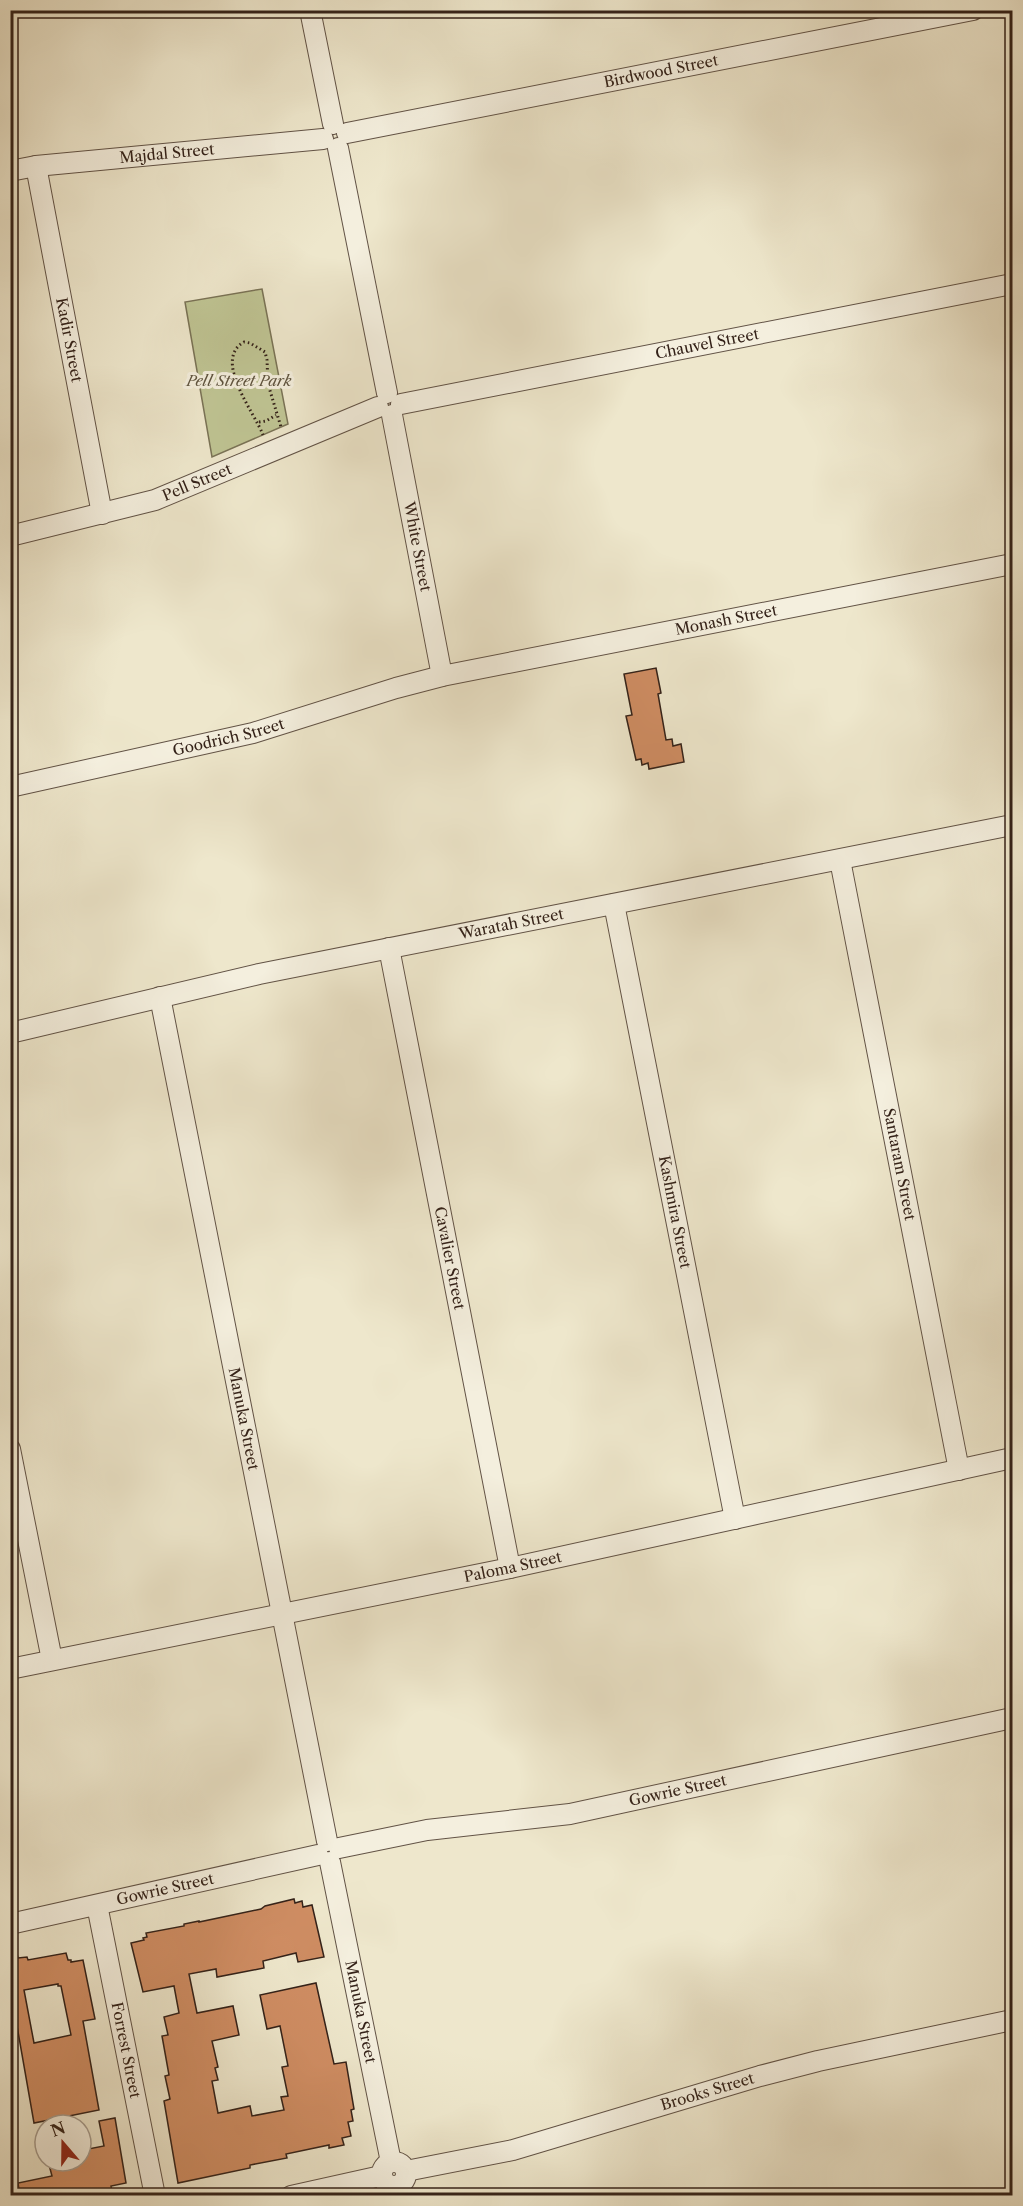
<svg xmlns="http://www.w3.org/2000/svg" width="1023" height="2206" viewBox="0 0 1023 2206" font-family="'Libre Caslon Text',serif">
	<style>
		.green { fill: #bfc493; stroke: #7a7356; stroke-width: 1.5 }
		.building { fill: #cf8d63; stroke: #342219; stroke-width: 1.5; fill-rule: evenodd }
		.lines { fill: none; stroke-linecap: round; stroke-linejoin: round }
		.minor-casing { stroke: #625346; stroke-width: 22 }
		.path { stroke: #342219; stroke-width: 3; stroke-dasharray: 1.5 3; stroke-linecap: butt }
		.minor { stroke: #f4efde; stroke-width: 20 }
		.labels { text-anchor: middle; stroke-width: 6; stroke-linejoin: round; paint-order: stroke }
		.street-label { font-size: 15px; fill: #342219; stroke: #f4efde }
		.park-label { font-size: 15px; font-style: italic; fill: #5e533e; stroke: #f4efde }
	</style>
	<rect width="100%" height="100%" fill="#eee7cc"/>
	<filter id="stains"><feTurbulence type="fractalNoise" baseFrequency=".00333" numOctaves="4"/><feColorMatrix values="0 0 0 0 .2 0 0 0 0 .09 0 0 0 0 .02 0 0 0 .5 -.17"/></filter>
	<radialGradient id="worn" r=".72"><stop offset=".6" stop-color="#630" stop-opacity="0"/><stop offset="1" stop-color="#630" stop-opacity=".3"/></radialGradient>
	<polygon class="green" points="262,289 288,424 212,457 185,302"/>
	<g class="building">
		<polygon points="656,668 661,693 658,694 666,740 672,739 673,746 681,744 684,762 649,769 648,763 642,765 641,759 636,760 626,716 632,715 624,674"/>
		<polygon points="294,1899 295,1903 302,1901 303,1907 312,1905 324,1957 298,1962 296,1953 263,1961 264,1968 217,1977 216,1969 189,1974 197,2013 233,2006 239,2035 212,2041 218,2067 215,2068 218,2080 212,2081 218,2113 250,2106 252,2116 284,2110 281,2097 288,2096 282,2067 288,2066 280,2026 267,2029 260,1995 316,1983 334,2064 346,2062 354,2109 351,2110 353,2121 348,2122 351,2136 342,2138 344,2145 329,2148 329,2145 286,2154 287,2158 250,2165 250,2168 178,2183 164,2101 170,2099 165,2076 169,2075 162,2036 168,2035 164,2017 179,2013 174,1986 143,1992 131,1943 144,1940 143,1938 147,1937 146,1933 184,1926 184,1924 199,1921 199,1922 261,1909 265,1906"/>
		<path d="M66 1953 68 1960H71V1962L83 1960 95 2019 83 2021 99 2110 34 2123 17 2026 10 2027V1954H17L18 1958 27 1957 28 1960ZM58 1984V1986H61L71 2035 34 2043 24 1990Z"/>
		<polygon points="115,2118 126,2183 111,2186 113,2196 20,2196 18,2183 52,2176 48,2161 81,2161 81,2155 88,2153 88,2149 104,2146 99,2121"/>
	</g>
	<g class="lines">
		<defs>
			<g id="minor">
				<polyline points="310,10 333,124"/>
				<path id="s1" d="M347 133 973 10"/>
				<polyline points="338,148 387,393"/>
				<path id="s2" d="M36 166 102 514"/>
				<path id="s3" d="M10 171 36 166 323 139"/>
				<path id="s4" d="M401 404 1012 284"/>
				<path id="s5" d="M392 415 442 676"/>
				<path id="s6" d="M10 536 155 500 378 407"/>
				<path id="s7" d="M10 787 253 733 396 688 442 676 1012 564"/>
				<path id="s8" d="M840 860 959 1470"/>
				<path id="s9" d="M614 904 735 1519"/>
				<path id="s10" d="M389 948 510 1568"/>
				<path id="s11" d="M160 997 327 1841"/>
				<path id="s12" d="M10 1033 259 974 1012 825"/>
				<polyline points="10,1449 52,1660"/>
				<path id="s13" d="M10 1669 510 1568 1012 1458"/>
				<path id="s14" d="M339 1848 427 1830 570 1814 1012 1718"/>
				<path id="s15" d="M330 1862 391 2162"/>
				<path id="s16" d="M97 1905 155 2196"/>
				<path id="s17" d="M10 1924 318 1855"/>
				<circle cx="394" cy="2174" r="12"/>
				<path id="s18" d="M406 2171 513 2150 760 2076 818 2061 1012 2020"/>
				<polyline points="291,2196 381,2176"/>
			</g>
		</defs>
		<use href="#minor" class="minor-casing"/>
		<g class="path">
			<polyline points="259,422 266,421 276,415"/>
			<path d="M263 435C255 413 212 360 244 342L250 343 265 352 267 360 268 384 281 427"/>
		</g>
		<use href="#minor" class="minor"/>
	</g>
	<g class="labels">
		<g class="street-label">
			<text dy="5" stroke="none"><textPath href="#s1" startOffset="320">Birdwood Street</textPath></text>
			<text dy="5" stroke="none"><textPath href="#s3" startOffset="158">Majdal Street</textPath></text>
			<text dy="5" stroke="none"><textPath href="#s2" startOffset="177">Kadir Street</textPath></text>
			<text dy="5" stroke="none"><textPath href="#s4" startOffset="312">Chauvel Street</textPath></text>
			<text dy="5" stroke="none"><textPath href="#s6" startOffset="195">Pell Street</textPath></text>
			<text dy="5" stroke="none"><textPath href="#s5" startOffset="134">White Street</textPath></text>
			<text dy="5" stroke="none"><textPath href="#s7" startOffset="736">Monash Street</textPath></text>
			<text dy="5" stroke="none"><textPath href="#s7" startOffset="224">Goodrich Street</textPath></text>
			<text dy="5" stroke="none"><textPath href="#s12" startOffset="513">Waratah Street</textPath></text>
			<text dy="5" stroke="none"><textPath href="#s8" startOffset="310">Santaram Street</textPath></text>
			<text dy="5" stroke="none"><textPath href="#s9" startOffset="314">Kashmira Street</textPath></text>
			<text dy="5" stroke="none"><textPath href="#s10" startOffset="316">Cavalier Street</textPath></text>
			<text dy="5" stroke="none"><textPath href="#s11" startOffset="430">Manuka Street</textPath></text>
			<text dy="5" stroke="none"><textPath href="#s13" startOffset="513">Paloma Street</textPath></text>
			<text dy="5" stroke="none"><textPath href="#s14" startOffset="344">Gowrie Street</textPath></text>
			<text dy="5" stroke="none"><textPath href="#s17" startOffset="159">Gowrie Street</textPath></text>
			<text dy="5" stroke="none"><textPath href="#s15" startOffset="153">Manuka Street</textPath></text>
			<text dy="5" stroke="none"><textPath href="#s16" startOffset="148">Forrest Street</textPath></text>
			<text dy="5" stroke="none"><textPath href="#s18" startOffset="312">Brooks Street</textPath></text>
		</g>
		<g class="park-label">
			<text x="239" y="386">Pell Street Park</text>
		</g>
	</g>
	<rect width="1023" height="2206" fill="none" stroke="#eee7cc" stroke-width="36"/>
	<rect x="12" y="12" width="999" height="2182" fill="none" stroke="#342219" stroke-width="3"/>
	<rect x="18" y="18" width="987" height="2170" fill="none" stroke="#342219" stroke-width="1.5"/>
	<g transform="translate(63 2143) rotate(340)"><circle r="28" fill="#f4efde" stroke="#a79d8f" stroke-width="1.5"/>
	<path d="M0-4.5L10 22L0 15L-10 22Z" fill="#8f2418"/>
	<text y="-9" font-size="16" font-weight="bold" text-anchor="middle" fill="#342219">N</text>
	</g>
	<rect width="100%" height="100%" filter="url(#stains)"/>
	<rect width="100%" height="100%" fill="url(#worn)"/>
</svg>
